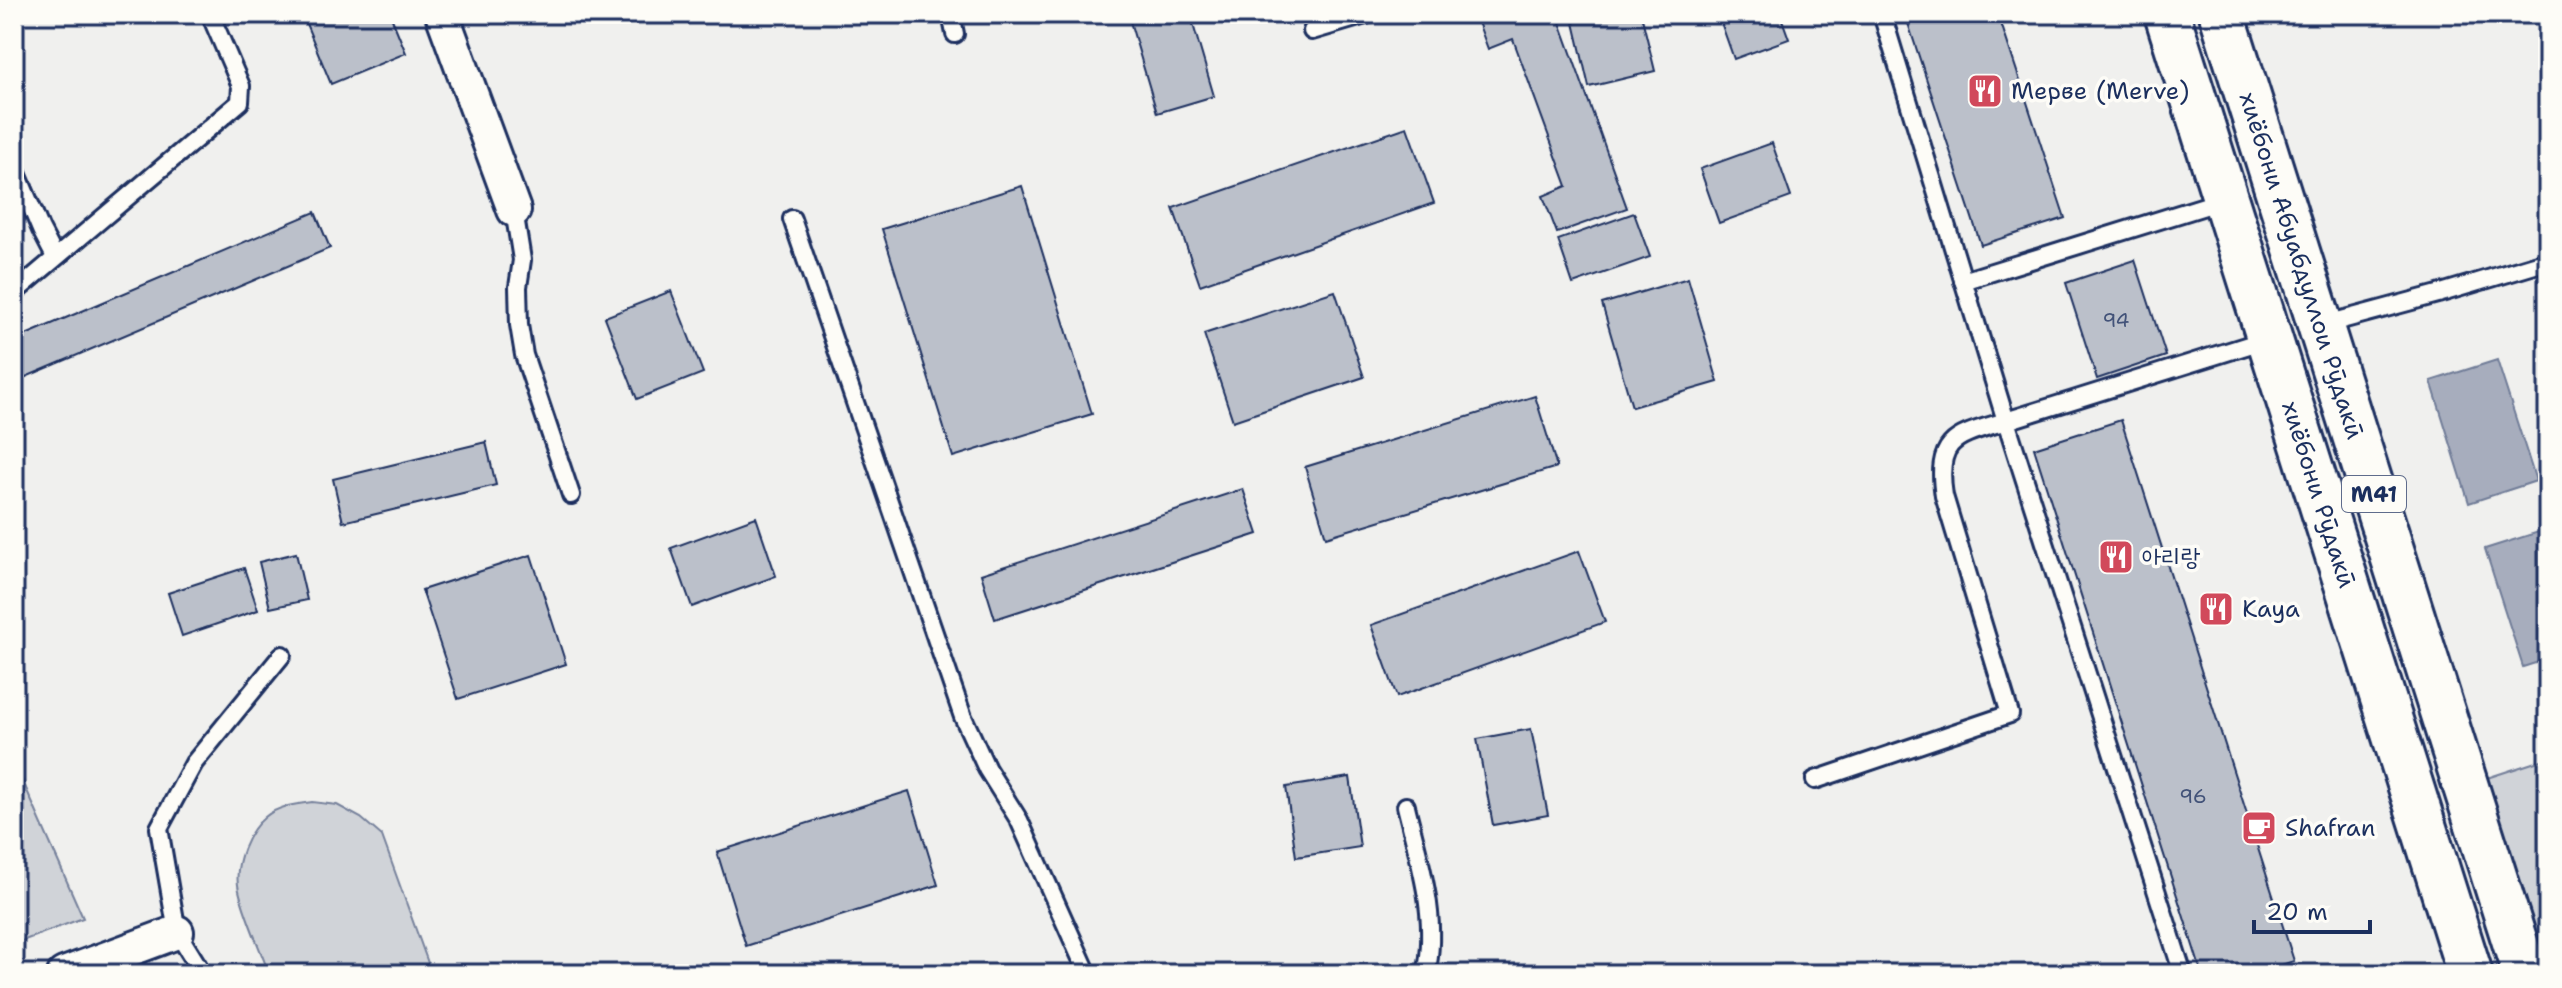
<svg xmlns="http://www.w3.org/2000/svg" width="2562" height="988" viewBox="0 0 2562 988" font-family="'Shantell Sans','Poor Story',sans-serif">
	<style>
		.green { fill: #d0d3d8; stroke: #76819b; stroke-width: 2 }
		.water { fill: #a7adbd; stroke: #6f7b97; stroke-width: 2 }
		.building { fill: #bbc0ca; stroke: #1b2f5e; stroke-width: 2 }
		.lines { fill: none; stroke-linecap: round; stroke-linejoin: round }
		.lane-casing { stroke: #1b2f5e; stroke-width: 22 }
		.street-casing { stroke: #1b2f5e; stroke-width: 38 }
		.highway-casing { stroke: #1b2f5e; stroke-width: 50 }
		.lane { stroke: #fdfcf7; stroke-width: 16 }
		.street { stroke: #fdfcf7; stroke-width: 32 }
		.highway { stroke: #fdfcf7; stroke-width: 44 }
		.labels { text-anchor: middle; stroke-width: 7; stroke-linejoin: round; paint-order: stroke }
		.number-label { font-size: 20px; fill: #435379 }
		.shield { fill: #fdfcf7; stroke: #5f6c8c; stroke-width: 2 }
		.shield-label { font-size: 22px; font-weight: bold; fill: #1b2f5e }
		.poi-label { font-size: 24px; fill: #1b2f5e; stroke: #fdfcf7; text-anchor: start }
		.street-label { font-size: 24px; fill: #1b2f5e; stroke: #fdfcf7 }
	</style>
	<rect width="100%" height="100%" fill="#f0f0ee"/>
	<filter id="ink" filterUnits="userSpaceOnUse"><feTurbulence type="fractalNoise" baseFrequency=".0125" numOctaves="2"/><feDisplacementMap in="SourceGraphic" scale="16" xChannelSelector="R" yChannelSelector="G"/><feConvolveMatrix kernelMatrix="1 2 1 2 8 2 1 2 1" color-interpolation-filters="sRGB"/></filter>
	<g filter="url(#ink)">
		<g class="green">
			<polygon points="2548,758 2548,974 2544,974 2484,779"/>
			<polygon points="14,761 83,918 14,944"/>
			<path d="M312 802 337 805 361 818 382 836 432 974H269C261 950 241 908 238 885 235 863 247 832 265 817 278 806 296 804 312 802Z"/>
		</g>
		<g class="water">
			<polygon points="2497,360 2536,481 2469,503 2431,381"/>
			<polygon points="2548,529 2548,659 2523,667 2485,549"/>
		</g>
		<g class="building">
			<polygon points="302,14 390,14 406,53 331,84"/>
			<polygon points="1142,14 1190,14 1214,96 1157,113 1129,18"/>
			<polygon points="1475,14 1557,14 1627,208 1557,233 1543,196 1567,186 1513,39 1488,49"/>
			<polygon points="1572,14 1641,14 1655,71 1589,87"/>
			<polygon points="1718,14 1780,14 1789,39 1734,59"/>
			<polygon points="1905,14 1998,14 2065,218 1981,245"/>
			<polygon points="1407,127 1434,203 1200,285 1173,208"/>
			<polygon points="1772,143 1791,197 1719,223 1700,169"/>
			<polygon points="1022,186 1092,414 953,457 882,229"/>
			<polygon points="315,212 330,248 14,382 14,340"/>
			<polygon points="1634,213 1650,257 1573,284 1558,240"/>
			<polygon points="2135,260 2166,356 2097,379 2066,283"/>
			<polygon points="1688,278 1718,382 1632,407 1602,304"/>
			<polygon points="671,291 703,373 637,399 605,317"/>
			<polygon points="1335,291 1364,377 1233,421 1204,334"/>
			<polygon points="1535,396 1557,467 1326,537 1305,467"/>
			<polygon points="2121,420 2294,961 2253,974 2202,974 2034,448"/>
			<polygon points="486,442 496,485 343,522 333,479"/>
			<polygon points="1243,489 1258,534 995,619 981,574"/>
			<polygon points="756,517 776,576 692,607 671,548"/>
			<polygon points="1579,551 1605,622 1397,697 1371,625"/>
			<polygon points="296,553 307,600 270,608 259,562"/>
			<polygon points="531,555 566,664 458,699 422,590"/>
			<polygon points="244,568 258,610 182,636 168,593"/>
			<polygon points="1531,729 1548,815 1493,825 1477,739"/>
			<polygon points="1350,777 1360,847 1296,857 1286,787"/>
			<polygon points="909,791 938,885 746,946 717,852"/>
		</g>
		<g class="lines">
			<defs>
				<g id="lane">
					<polyline points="951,14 955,34"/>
					<polyline points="1312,31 1369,14"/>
					<polyline points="14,166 41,230 55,257"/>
					<polyline points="514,210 522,260 518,287 519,325 524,355 571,495"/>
					<polyline points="792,219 963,717 987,769 1019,820 1088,974"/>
					<polyline points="1963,281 2224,200"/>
					<polyline points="14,293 240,102 241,86 210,14"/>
					<polyline points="2323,325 2438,294 2548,261"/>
					<path d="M1815 780 2010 714 1944 496C1935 437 1957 436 2006 421L1882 14"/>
					<path d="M1406 806C1419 860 1439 918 1426 974"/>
					<polyline points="203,974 177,932 159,828 194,763 282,655"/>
					<polyline points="2183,974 2006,421 2268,339"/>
				</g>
				<g id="street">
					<polyline points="442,14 514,210"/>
					<polyline points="64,974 177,932"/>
				</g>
				<g id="highway">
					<path id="s1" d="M2167 14 2470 974"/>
					<path id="s2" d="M2222 14 2525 974"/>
				</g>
			</defs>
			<use href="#lane" class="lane-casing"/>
			<use href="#street" class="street-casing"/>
			<use href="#highway" class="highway-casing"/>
			<use href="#lane" class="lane"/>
			<use href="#street" class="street"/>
			<use href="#highway" class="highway"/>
		</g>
	</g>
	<defs>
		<symbol id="restaurant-square" viewBox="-11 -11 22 22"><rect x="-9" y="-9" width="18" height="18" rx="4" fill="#d1495b" stroke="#fdfcf7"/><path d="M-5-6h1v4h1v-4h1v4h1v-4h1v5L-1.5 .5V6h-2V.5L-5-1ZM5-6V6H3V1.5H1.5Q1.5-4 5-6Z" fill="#fff"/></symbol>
		<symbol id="cafe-square" viewBox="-11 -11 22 22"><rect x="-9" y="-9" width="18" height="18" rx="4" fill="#d1495b" stroke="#fdfcf7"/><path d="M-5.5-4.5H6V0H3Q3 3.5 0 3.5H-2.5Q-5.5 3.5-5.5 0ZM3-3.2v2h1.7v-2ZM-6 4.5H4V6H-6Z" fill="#fff"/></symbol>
	</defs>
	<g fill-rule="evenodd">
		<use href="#restaurant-square" x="1965" y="71" width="40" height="40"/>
		<use href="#restaurant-square" x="2096" y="537" width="40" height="40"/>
		<use href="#restaurant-square" x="2196" y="589" width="40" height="40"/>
		<use href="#cafe-square" x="2239" y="808" width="40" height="40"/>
	</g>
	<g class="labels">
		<g class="number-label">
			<text x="2116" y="327">94</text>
			<text x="2193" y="803">96</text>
		</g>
		<rect class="shield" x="2342" y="476" width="64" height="36" rx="6"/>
		<g class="shield-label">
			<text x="2374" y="502">M41</text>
		</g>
		<g class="poi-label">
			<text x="2011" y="99">Mерве (Merve)</text>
			<text x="2142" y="565">아리랑</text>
			<text x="2242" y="617">Kaya</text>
			<text x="2285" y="836">Shafran</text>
		</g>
		<g class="street-label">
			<text dy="8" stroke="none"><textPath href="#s2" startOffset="264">хиёбони Абуабдуллои Рӯдакӣ</textPath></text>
			<text dy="8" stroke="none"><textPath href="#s1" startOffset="504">хиёбони Рӯдакӣ</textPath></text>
		</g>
	</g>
	<rect width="2562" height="988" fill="none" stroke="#fdfcf7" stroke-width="48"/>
	<rect x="24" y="24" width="2514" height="940" fill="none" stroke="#1b2f5e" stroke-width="3" filter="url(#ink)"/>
	<path d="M2254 920v12h116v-12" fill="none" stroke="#1b2f5e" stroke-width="4"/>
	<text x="2266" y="920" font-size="24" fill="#1b2f5e" stroke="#fdfcf7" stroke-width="6" paint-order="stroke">20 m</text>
</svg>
